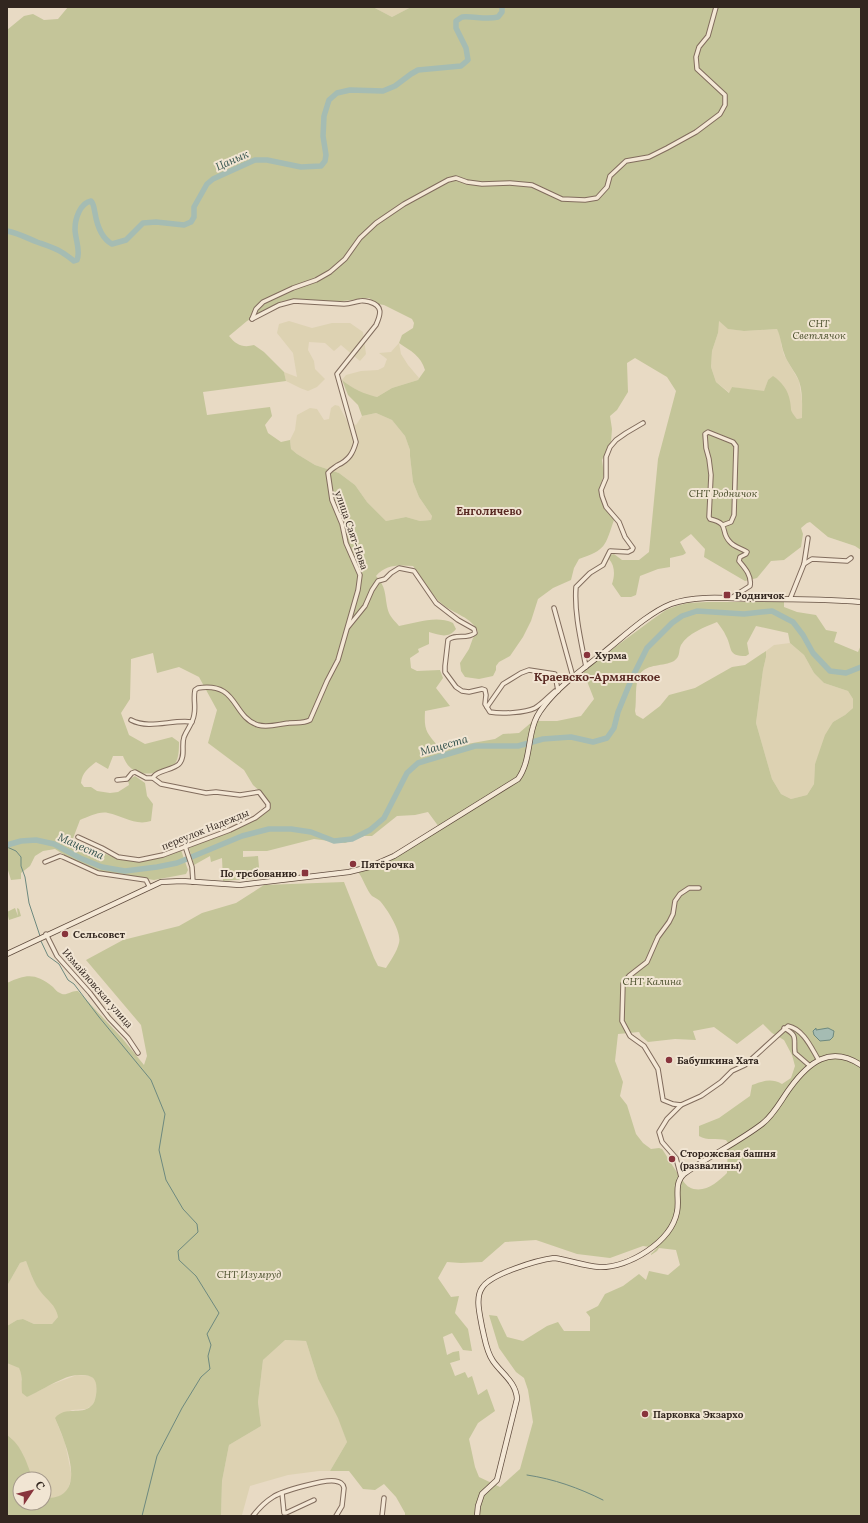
<svg xmlns="http://www.w3.org/2000/svg" width="868" height="1523" viewBox="0 0 868 1523" font-family="Lora,serif">
	<style>
		.farmland { fill: #ddd2b2 }
		.green { fill: #c4c599; fill-rule: evenodd }
		.water { fill: #a5bcb3; stroke: #6d897f }
		.lines { fill: none; stroke-linecap: round; stroke-linejoin: round }
		.stream { stroke: #6d897f; stroke-width: 1 }
		.river { stroke: #a5bcb3; stroke-width: 5.5 }
		.street-casing { stroke: #816c5d; stroke-width: 5.5 }
		.secondary-casing { stroke: #624e40; stroke-width: 6 }
		.street { stroke: #f4e8d6; stroke-width: 3.5 }
		.secondary { stroke: #f4e8d6; stroke-width: 4.5 }
		.poi-dot { fill: #88343c; stroke: #f1e5d3; stroke-width: 1.5 }
		.labels { text-anchor: middle; stroke-width: 4; stroke-linejoin: round; paint-order: stroke }
		.park-label { font-size: 10px; font-style: italic; fill: #474c28; stroke: #f1e5d3 }
		.street-label { font-size: 10px; fill: #32261f; stroke: #f1e5d3 }
		.poi-label { font-size: 10px; font-weight: bold; fill: #32261f; stroke: #f1e5d3; text-anchor: start }
		.water-label { font-size: 11px; font-style: italic; fill: #30504b; stroke: #f1e5d3 }
		.neighbourhood-label { font-size: 11px; font-weight: bold; fill: #5a2a23; stroke: #f1e5d3 }
		.quarter-label { font-size: 12px; font-weight: bold; fill: #5a2a23; stroke: #f1e5d3 }
	</style>
	<rect width="100%" height="100%" fill="#e8dac4"/>
	<g class="farmland">
		<polygon points="373,7 411,7 392,17"/>
		<polygon points="718,320 729,329 744,331 777,329 781,336 781,344 784,355 799,381 802,401 803,418 797,419 790,411 790,401 768,380 764,392 732,387 730,393 716,382 711,367 712,351 718,333"/>
		<polygon points="289,321 312,328 332,323 350,323 363,332 366,354 360,361 341,345 334,351 325,343 309,342 308,350 314,361 315,369 325,379 317,387 308,391 300,388 286,381 284,372 297,377 293,353 277,333 279,324"/>
		<polygon points="399,343 401,354 408,365 419,378 418,380 392,388 377,397 366,395 348,385 342,380 346,375 361,371 378,370 384,367 387,359 379,353 391,352"/>
		<polygon points="335,405 339,406 347,421 356,425 362,416 376,413 392,420 405,436 410,450 410,456 413,482 419,497 432,516 431,520 420,521 406,517 386,521 367,502 355,485 339,473 315,465 297,454 291,449 290,440 295,430 297,415 310,408 317,409 324,420 329,419 331,408"/>
		<polygon points="790,643 804,655 814,673 824,683 848,691 853,699 853,708 845,715 833,722 815,764 814,784 807,795 791,799 781,794 772,779 756,723 763,670 766,657 766,651 774,645"/>
		<polygon points="26,1261 33,1279 40,1291 54,1305 57,1311 58,1317 52,1324 34,1324 23,1319 17,1320 7,1326 7,1286 20,1263"/>
		<polygon points="284,1340 306,1341 318,1379 339,1418 347,1442 330,1471 319,1471 288,1475 250,1486 242,1515 244,1516 221,1516 222,1481 229,1445 261,1426 258,1402 263,1360"/>
		<polygon points="8,1362 19,1368 22,1373 21,1379 27,1397 50,1385 77,1375 91,1376 96,1381 97,1387 95,1401 91,1406 86,1409 72,1410 55,1418 65,1443 72,1477 67,1491 62,1495 55,1498 48,1498 44,1495 44,1479 33,1479 20,1449 11,1438 7,1435 7,1363"/>
	</g>
	<g class="green">
		<path d="M68 7H373L392 17 411 7H861V550L855 546 828 537 810 522 807 523 801 528 803 534 801 547 784 560 771 561 757 578 745 581 704 557 705 549 691 534 680 542 686 553 683 555 670 558V567L658 569 640 576 636 595 631 597H621L612 584C615 575 615 566 609 559L610 555 614 554 622 560H639L649 552 658 459 676 391 667 377 635 358 627 363 628 392 617 410 610 416 612 429 611 442 602 460 604 474 599 491 604 506 614 520C605 546 606 550 579 559L574 568 571 580 553 588 538 599 531 621 523 637 510 656 499 662 496 666V670L493 676 479 679 465 677 461 671 460 663 469 649 473 638 478 632C472 617 454 614 442 604 429 593 423 578 413 566 399 565 386 564 376 576 388 588 384 599 389 613 391 618 396 622 399 626 417 623 436 615 453 623L456 629C448 639 440 635 429 632V644L418 649 419 652 410 658 411 668 417 671 440 670 443 678 436 688 450 706 425 711C424 730 426 732 438 746L456 741 467 744 495 739 503 734 519 733 533 721H557L581 716 594 699 583 671 653 619 666 610 676 606 688 603 707 602H784V607L797 612 816 615 826 630 837 632 834 642 858 652 861 645V1516H405V1513L396 1497 384 1484 375 1490 363 1489 349 1471H330L347 1442 338 1418 318 1379 306 1341 285 1340 263 1360 258 1402 261 1426 229 1445 222 1481 221 1516H7V1435C22 1445 27 1464 33 1479H20V1503H44V1495L48 1498C90 1497 64 1439 55 1418 66 1405 81 1416 91 1406 95 1403 95 1399 96 1395 98 1379 94 1374 78 1375 64 1375 41 1391 27 1397L22 1393C21 1384 23 1375 19 1368L7 1363V1326L17 1320 23 1319 34 1324H52L58 1317C56 1305 47 1300 40 1291 33 1282 30 1271 26 1261L20 1263 7 1286V983C27 974 35 973 53 987 55 989 57 992 60 993 66 997 71 990 78 991L122 1038 144 1065 147 1056 141 1025 86 960 123 940 179 926 202 913 236 903 264 885 344 882 374 958 378 966 386 968C390 961 397 952 399 943 402 932 387 909 380 901 378 899 375 898 372 896 367 891 363 878 358 872L381 863 439 827 428 812 415 815 397 816 372 836H364L345 843 314 839 267 851H243V857L258 856 260 878 223 881 222 858 211 862 210 856 194 865 189 848 250 822 268 810V803L261 792 253 785 244 770 208 743 217 710 199 677 179 667 157 673 153 653 131 659 130 699 121 713 129 735 145 744 172 737 179 742C179 749 179 761 173 766 171 768 165 770 162 771 145 776 130 775 123 756H113L108 769 96 762C88 768 82 773 81 783L84 787H91L97 791 110 793 118 792 129 785 128 780 135 776 145 783 147 796 153 804 151 821C135 826 123 816 108 813 99 811 88 817 80 820L72 841 121 860 141 861 164 857 181 850 188 870 186 874 154 880 102 872 69 858 55 849 43 851 35 856 30 866 21 873V879L11 880 7 867V30L24 16 33 14 44 20 58 19ZM369 298 378 304 384 305 412 319 414 323 413 328 402 335 399 343C411 351 421 356 425 370L418 380 392 388 377 397C364 394 353 389 342 380L348 395 358 405 362 416 376 413 392 420 405 436 410 450V456L413 482 419 497 432 516 431 520 420 521 406 517 386 521 367 502 355 485 339 473 315 465 297 454 291 449 290 440 281 442 268 433 265 425 272 416 270 407 207 415 203 392 286 381 284 372 264 352 254 345C243 348 236 345 229 336L247 321 282 301 297 299 334 302ZM719 321 728 329 744 331 777 329C781 337 781 345 784 353 787 363 795 371 799 381 803 392 802 406 802 418L797 419C789 409 792 412 790 401 788 390 782 382 773 376L768 380 764 391 732 387 729 393 716 382 711 367 712 351 718 333ZM717 622C720 626 724 631 726 636 733 649 727 656 746 656L749 654 747 643 756 626 788 633 790 643 804 655 814 673 824 683 848 691 853 699V708L845 715 833 722 825 735 815 764 814 784 807 795 791 799 781 794 772 779 756 723 763 670 766 657V651L745 665 732 667 695 688 669 695 660 706 643 719 636 715 635 711C637 700 634 684 640 674 648 663 663 667 674 661 681 656 678 651 681 645 688 633 705 627 717 622ZM763 1024 772 1033 784 1040 792 1055 795 1066 791 1078 782 1084C771 1078 763 1081 752 1085L750 1096 719 1118 699 1126V1136C707 1141 717 1138 726 1140L728 1143 727 1173C718 1182 703 1195 689 1187 683 1184 667 1156 662 1149L659 1148 651 1149 643 1143 636 1134 627 1105 620 1096 623 1082 615 1061 618 1034 639 1032 641 1036 648 1042 675 1039 696 1040 693 1031 714 1027 737 1044ZM536 1240 577 1254 610 1258 643 1246 657 1248 651 1254V1255L657 1251 659 1248 676 1250 680 1265 668 1275 649 1271 646 1280 639 1274 623 1286 605 1294 598 1306 586 1312 590 1317V1331H564L558 1322 547 1326 523 1341 507 1337 497 1316 489 1315 499 1348 516 1372 524 1378 528 1390 533 1422 520 1469 500 1487 479 1477 475 1467 469 1439 478 1423 495 1411 487 1389 478 1395 472 1376 468 1378 465 1372 455 1376 450 1363 460 1360 459 1351 453 1352 447 1355 443 1337 452 1333 463 1350 472 1351 468 1329 455 1313 459 1296 451 1297 438 1278 447 1262 461 1263 482 1262 505 1242Z"/>
		<polygon points="15,908 18,916 17,908 19,909 21,916 9,920 7,912"/>
	</g>
	<polygon class="water" points="816,1028 816,1030 828,1028 834,1031 833,1037 830,1040 820,1041 814,1035 813,1031"/>
	<g class="lines">
		<g class="stream">
			<polyline points="7,847 16,851 21,857 21,866 25,877 29,903 40,936"/>
			<polyline points="40,939 48,956 59,964 68,980 74,984 99,1017 151,1080 165,1114 159,1150 166,1180 183,1209 197,1224 198,1232 178,1251 179,1260 196,1276 219,1313 207,1334 211,1345 208,1356 210,1369 201,1377 182,1408 157,1456 142,1516"/>
			<path d="M527 1475C554 1479 579 1488 603 1500"/>
		</g>
		<g class="river">
			<path d="M7 231C18 233 27 238 37 242 54 248 59 249 74 261L77 260C81 250 75 239 75 229 75 219 80 203 91 201 94 204 94 209 95 213 97 225 101 238 112 244L126 240 143 223 156 222 184 225 191 222 194 217V207L207 184 213 179 255 160H267L301 167 321 166 325 161 326 155 323 136 324 116 329 100 337 93 350 90 383 91 395 86 411 74 418 70 461 66 468 60 466 48 456 28V21L462 17C474 16 486 20 498 17L502 12V7"/>
			<polyline points="7,845 21,841 36,840 54,844 80,858 102,867 125,871 157,867 177,863 242,836 269,829 291,829 311,832 334,841 352,839 370,830 384,818 407,773 418,763 475,746 518,746 543,739 571,737 593,742 607,738 614,728 618,712 632,678 647,648 672,623 682,616 697,611 744,614 772,611 793,622 803,635 813,653 830,671 846,673 861,667"/>
		</g>
		<defs>
			<g id="street">
				<polyline points="252,319 256,309 263,302 293,288 316,280 330,272 345,259 360,238 376,223 404,204 448,180 456,178 467,182 482,184 510,183 532,185 562,199 585,200 597,198 607,187 610,176 626,161 649,157 667,148 696,132 720,114 725,105 725,95 697,69 696,57 699,47 708,36 716,7"/>
				<path d="M723 525 731 522 734 515 736 446 733 442 708 432 705 434 706 448 709 459 711 475 709 517 710 519C731 524 719 531 730 542 734 547 741 548 747 552L746 554 740 557 739 561C745 568 752 576 750 586L731 598"/>
				<polyline points="804,564 812,559 847,561 851,558"/>
				<polyline points="790,599 804,564 808,538"/>
				<polyline points="554,608 573,677"/>
				<path d="M348 627 365 606 372 590 378 581 385 579 391 573 399 568 414 571 436 603 458 620 474 629 475 633C467 640 455 633 448 640L445 666V672L456 687 462 691 469 692 482 689 485 690 486 695 485 704 490 712C501 714 525 713 535 708 542 704 549 696 555 691"/>
				<path d="M586 667C581 641 574 613 576 587L590 573 603 565 610 551 628 552 632 550 633 548 625 537 619 522 606 507 602 496 601 490 606 478V457L610 447 616 440 626 433 643 423"/>
				<polyline points="487,707 503,684 521,673 529,670 555,674 558,691"/>
				<path d="M131 720C150 730 172 719 192 722"/>
				<path d="M153 778C155 771 173 770 179 764 186 756 181 746 184 737 187 729 193 723 194 715 196 706 193 699 195 690L198 688C239 682 231 716 258 725 268 728 279 724 289 723 296 722 303 724 310 720L327 681 338 660 358 590 360 575 346 543 342 524 332 500 328 473C331 469 334 468 338 465 349 460 353 453 356 442L337 374 376 325C381 314 383 306 370 302 366 301 363 300 360 301 354 302 350 304 344 304L294 301 279 305 252 319"/>
				<polyline points="78,837 102,848 118,857 139,860 163,855 230,830 255,818 268,808 268,804 259,792 240,795 216,792 206,793 161,784 153,778 146,778 135,772 132,773 127,779 117,780"/>
				<polyline points="185,846 192,867 193,882"/>
				<polyline points="45,862 60,856 63,857 98,873 146,880 149,886"/>
				<path d="M699 888H689L680 894 675 901 673 914 669 922 658 937 647 962 629 976 623 984 622 1021 630 1036 644 1046 658 1069 663 1100 673 1104 681 1105 701 1096 721 1082 732 1071 745 1065 788 1026C803 1029 811 1047 818 1059"/>
				<polyline points="46,934 57,956 90,993 109,1018 128,1038 138,1053"/>
				<path d="M784 1028C799 1036 793 1039 795 1053L810 1066"/>
				<polyline points="681,1105 667,1119 659,1132 662,1142 676,1158 681,1177"/>
				<polyline points="282,1493 284,1513 286,1513 314,1500"/>
				<path d="M253 1516C259 1508 265 1502 273 1497 282 1491 325 1479 335 1481 340 1482 343 1483 344 1488L342 1506 336 1516"/>
				<polyline points="382,1516 384,1498"/>
			</g>
			<g id="secondary">
				<path d="M7 954 161 882 182 881 240 885 349 872 369 867 394 856 518 779C529 764 528 744 533 727 535 719 539 712 544 706 560 685 583 669 603 653 622 638 648 613 671 604 694 595 728 598 752 599 788 599 825 599 861 602"/>
				<path d="M477 1516 478 1506 482 1494 497 1480 517 1399C516 1382 502 1374 493 1361 486 1351 485 1339 482 1327 480 1315 475 1298 482 1288 490 1274 538 1260 554 1258 569 1260 584 1266 599 1267 629 1268 671 1242 677 1212 680 1199 673 1184 684 1174 709 1156 737 1143 762 1124 774 1115 781 1100 790 1088 809 1062 830 1045 861 1065"/>
			</g>
		</defs>
		<use href="#street" class="street-casing"/>
		<use href="#secondary" class="secondary-casing"/>
		<use href="#street" class="street"/>
		<use href="#secondary" class="secondary"/>
	</g>
	<g class="poi-dot">
		<rect x="723" y="591" width="8" height="8" rx="2"/>
		<circle cx="587" cy="655" r="4"/>
		<circle cx="353" cy="864" r="4"/>
		<rect x="301" y="869" width="8" height="8" rx="2"/>
		<circle cx="65" cy="934" r="4"/>
		<circle cx="669" cy="1060" r="4"/>
		<circle cx="672" cy="1159" r="4"/>
		<circle cx="645" cy="1414" r="4"/>
	</g>
	<g class="labels">
		<g class="park-label">
			<text x="819" y="327">СНТ<tspan x="819" dy="12">Светлячок</tspan></text>
			<text x="723" y="497">СНТ Родничок</text>
			<text x="652" y="985">СНТ Калина</text>
			<text x="249" y="1278">СНТ Изумруд</text>
		</g>
		<g class="street-label">
			<text transform="translate(352 530) rotate(71)" y="4">улица Саят-Нова</text>
			<text transform="translate(205 829) rotate(-22)" y="4">переулок Надежды</text>
			<text transform="translate(98 988) rotate(49)" y="4">Измайловская улица</text>
		</g>
		<g class="poi-label">
			<text x="735" y="599">Родничок</text>
			<text x="595" y="659">Хурма</text>
			<text x="361" y="868">Пятёрочка</text>
			<text x="297" y="877" text-anchor="end">По требованию</text>
			<text x="73" y="938">Сельсовет</text>
			<text x="677" y="1064">Бабушкина Хата</text>
			<text x="680" y="1157">Сторожевая башня<tspan x="680" dy="12">(развалины)</tspan></text>
			<text x="653" y="1418">Парковка Экзархо</text>
		</g>
		<g class="water-label">
			<text transform="translate(232 160) rotate(-24)" y="4">Цанык</text>
			<text transform="translate(444 745) rotate(-16)" y="4">Мацеста</text>
			<text transform="translate(81 846) rotate(24)" y="4">Мацеста</text>
		</g>
		<g class="neighbourhood-label">
			<text x="489" y="515">Енголичево</text>
		</g>
		<g class="quarter-label">
			<text x="597" y="681">Краевско-Армянское</text>
		</g>
	</g>
	<rect width="868" height="1523" fill="none" stroke="#32261f" stroke-width="16"/>
	<g transform="translate(32 1491) rotate(55)"><circle r="19" fill="#f1e5d3" stroke="#a5998b"/>
	<path d="M0-3L7 15L0 10L-7 15Z" fill="#88343c"/>
	<text y="-6" font-size="11" font-weight="bold" text-anchor="middle" fill="#32261f">С</text>
	</g>
</svg>
